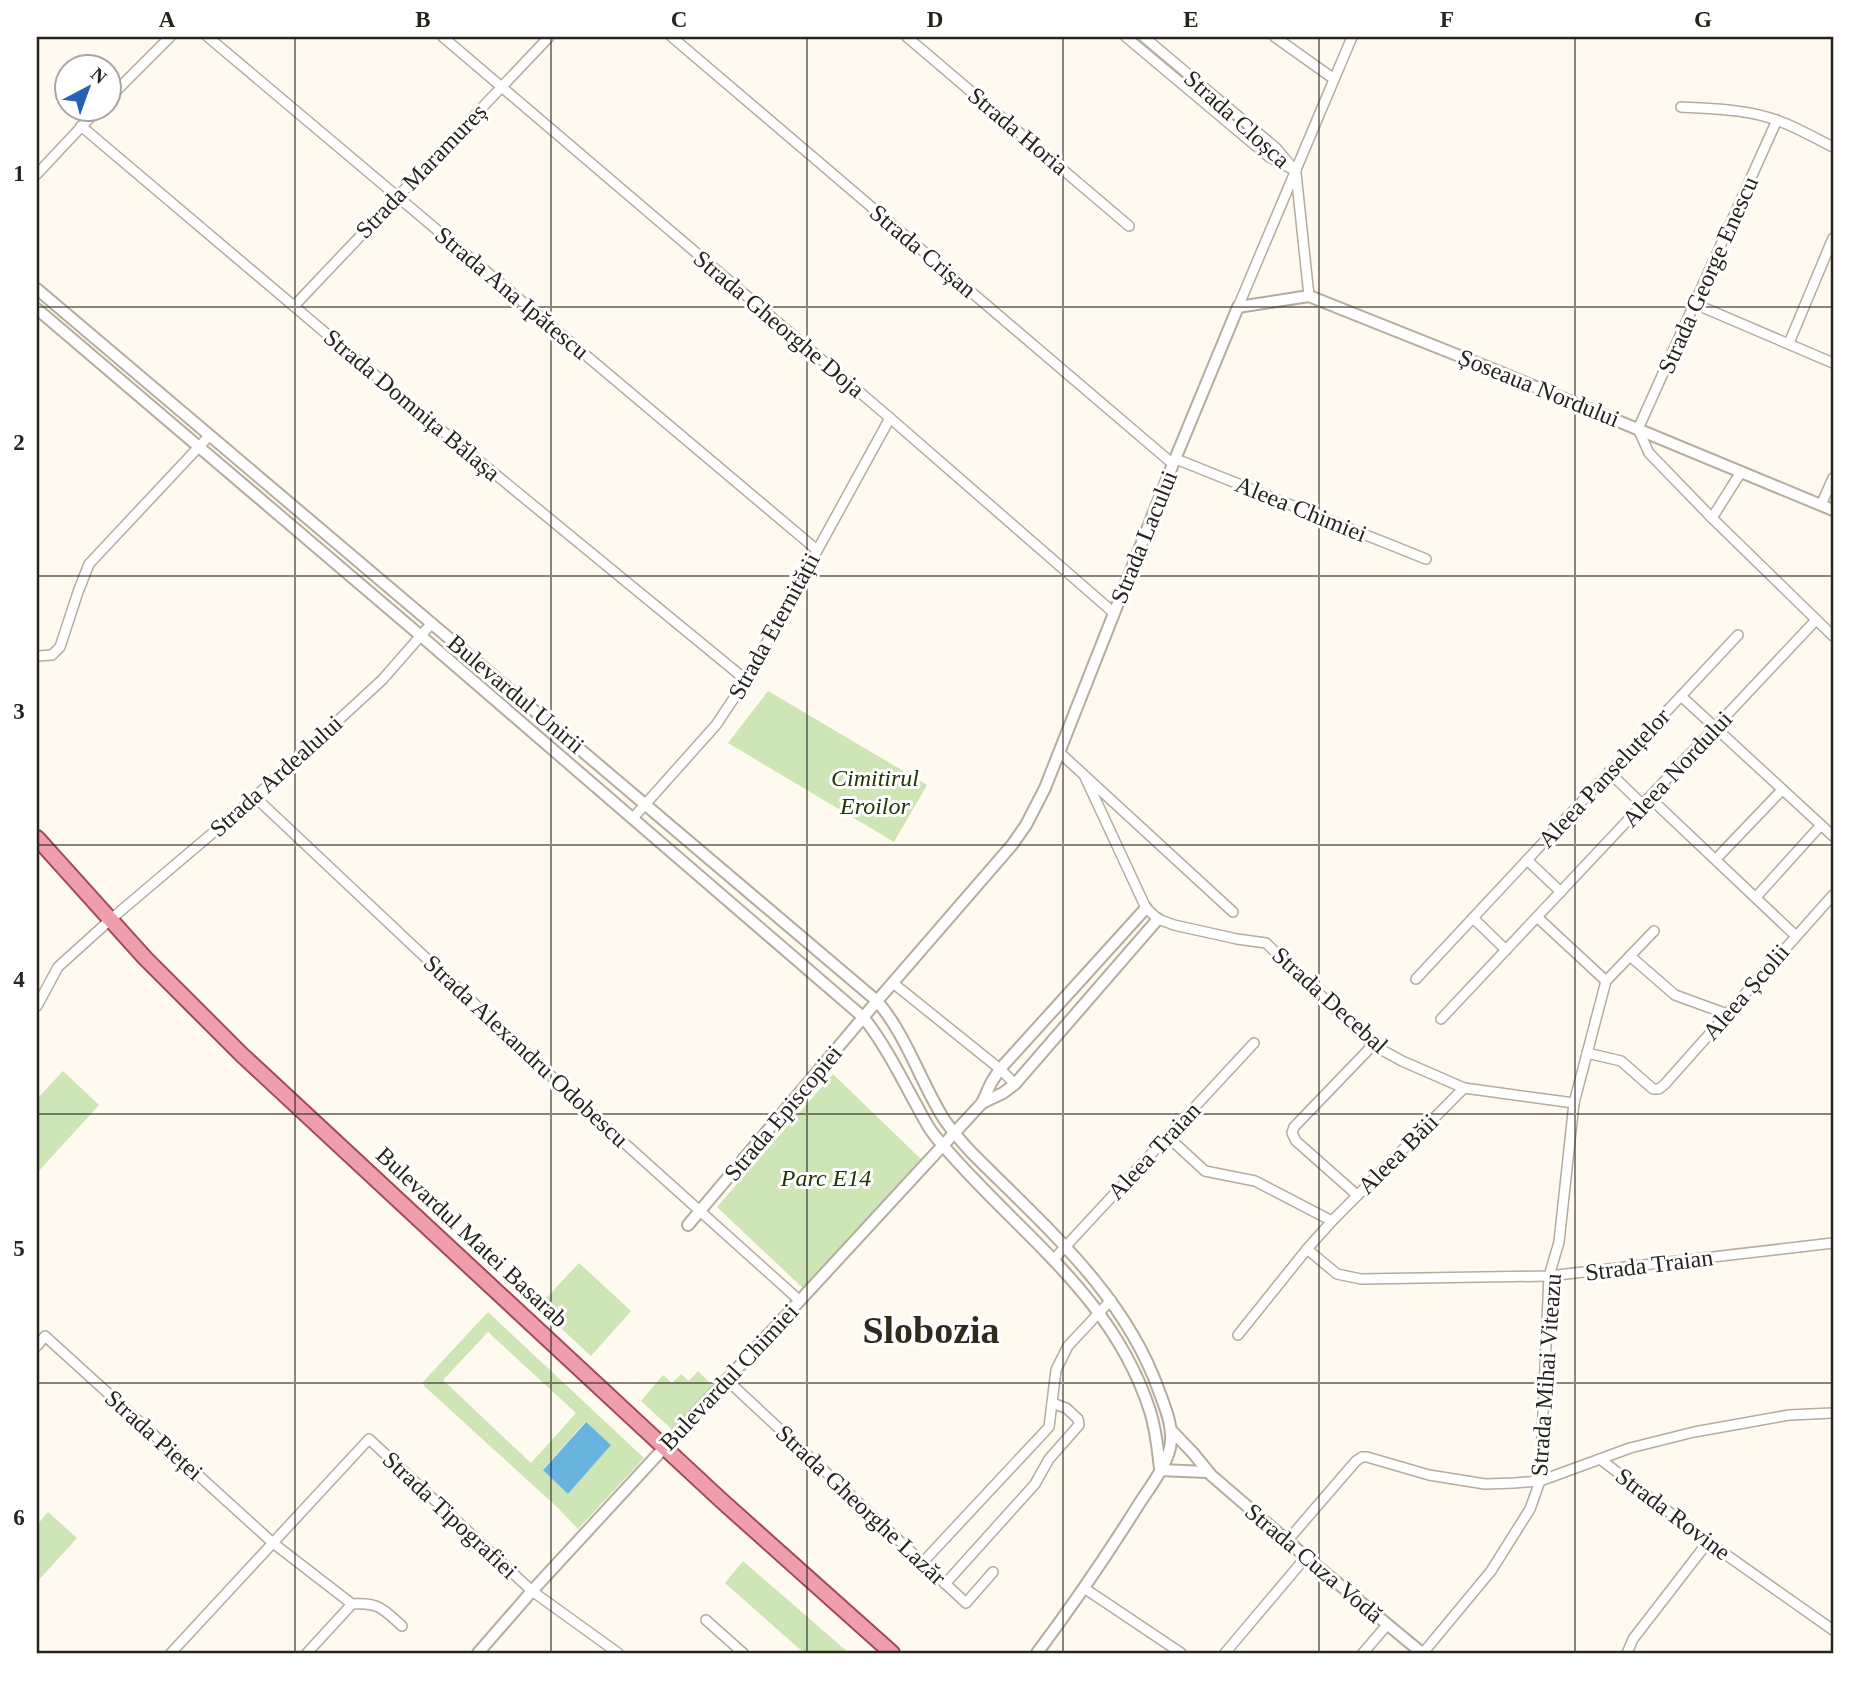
<svg xmlns="http://www.w3.org/2000/svg" width="1870" height="1690" viewBox="0 0 1870 1690" font-family="Georgia,serif">
	<style>
		.green { fill: #cee5b5; fill-rule: evenodd }
		.water { fill: #68b4df }
		.lines { fill: none; stroke-linecap: round; stroke-linejoin: round }
		.minor-casing { stroke: #b4ac9d; stroke-width: 12 }
		.tertiary-casing { stroke: #b4ac9d; stroke-width: 14 }
		.primary-casing { stroke: #a24957; stroke-width: 18 }
		.minor { stroke: #fff; stroke-width: 9 }
		.tertiary { stroke: #fff; stroke-width: 10 }
		.primary { stroke: #ef9eac; stroke-width: 14 }
		.grid { fill: none; stroke: #27241e; stroke-width: 2; stroke-opacity: 0.55 }
		.labels { text-anchor: middle; stroke-width: 6; stroke-linejoin: round; paint-order: stroke }
		.street-label { font-size: 24px; fill: #27241e; stroke: #fff }
		.park-label { font-size: 24px; font-style: italic; fill: #233502; stroke: #fff }
		.town-label { font-size: 38px; font-weight: bold; fill: #302a1d; stroke: #fff }
		.neatline { fill: none; stroke: #27241e; stroke-width: 2.5 }
		.grid-label { font-size: 23px; text-anchor: middle; font-weight: bold; fill: #27241e }
	</style>
	<rect width="100%" height="100%" fill="#fffaf0"/>
	<g class="green">
		<polygon points="768,691 927,785 894,842 728,743"/>
		<polygon points="63,1071 99,1105 37,1173 37,1099"/>
		<polygon points="833,1074 925,1163 807,1292 717,1207"/>
		<polygon points="579,1263 631,1311 591,1356 538,1307"/>
		<path d="M488 1312 644 1458 578 1529 557 1507 423 1385 429 1383 421 1384ZM488 1332 576 1413 531 1463 443 1380ZM585 1422 611 1445 568 1494 543 1469Z"/>
		<polygon points="698,1371 717,1390 677,1434 641,1401 663,1375 672,1383 681,1374 689,1381"/>
		<polygon points="48,1512 77,1538 37,1582 37,1525"/>
		<polygon points="743,1561 849,1653 804,1653 725,1583"/>
	</g>
	<polygon class="water" points="586,1422 611,1445 568,1494 543,1470"/>
	<g class="lines">
		<defs>
			<g id="minor">
				<polyline points="208,37 817,550"/>
				<polyline points="443,37 890,418 1114,613"/>
				<polyline points="672,37 1173,464"/>
				<polyline points="907,37 1129,226"/>
				<polyline points="1126,37 1269,157 1296,171"/>
				<polyline points="1144,37 1276,148 1292,167"/>
				<polyline points="1275,37 1334,79"/>
				<polyline points="108,99 170,37"/>
				<path d="M1681 107C1713 109 1748 109 1779 121 1798 128 1815 138 1833 147"/>
				<polyline points="1777,120 1638,429 1649,453 1712,518 1833,636"/>
				<polyline points="81,126 400,396 746,680"/>
				<polyline points="1296,173 1309,296"/>
				<polyline points="37,174 99,108"/>
				<polyline points="1695,304 1833,363"/>
				<polyline points="294,306 549,37"/>
				<polyline points="1238,307 1352,37"/>
				<polyline points="1789,343 1833,238"/>
				<polyline points="1176,459 1426,559"/>
				<polyline points="1821,505 1833,478"/>
				<polyline points="1712,518 1741,472"/>
				<polyline points="37,656 52,655 60,647 78,592 89,564 209,436"/>
				<polyline points="1681,696 1738,635"/>
				<polyline points="1059,752 1233,912"/>
				<polyline points="1609,772 1643,805"/>
				<polyline points="1085,777 1146,908 1158,919 1174,925 1237,939 1266,943 1373,1045 1402,1061 1464,1088 1574,1103"/>
				<polyline points="255,797 582,1105 799,1300"/>
				<polyline points="1650,798 1796,936"/>
				<polyline points="633,818 716,725 746,680 890,418"/>
				<polyline points="1716,859 1782,790"/>
				<polyline points="1527,860 1681,696 1833,836"/>
				<polyline points="1756,897 1821,825"/>
				<polyline points="1537,917 1606,981"/>
				<polyline points="1473,918 1506,950"/>
				<polyline points="1630,956 1654,931"/>
				<polyline points="1416,979 1527,860 1561,892"/>
				<polyline points="893,983 1000,1069 1015,1084"/>
				<polyline points="37,1006 58,967 110,920 255,797 382,680 432,623"/>
				<polyline points="1441,1019 1816,620"/>
				<polyline points="1587,1053 1621,1061 1653,1089 1659,1089 1665,1084 1833,895"/>
				<polyline points="1168,1137 1205,1171 1255,1181 1332,1221"/>
				<polyline points="1357,1195 1296,1141 1292,1133 1294,1127 1373,1045"/>
				<polyline points="1307,1249 1337,1274 1361,1279 1549,1276 1833,1243"/>
				<polyline points="1054,1259 1254,1043"/>
				<polyline points="1238,1335 1307,1249 1332,1221 1464,1088"/>
				<polyline points="37,1346 45,1336 273,1543 352,1604"/>
				<polyline points="727,1380 966,1603 993,1572"/>
				<polyline points="1600,1459 1708,1542 1833,1630"/>
				<polyline points="1287,1541 1356,1461 1362,1457 1367,1457 1429,1475 1485,1484 1514,1483 1540,1481 1630,1448 1694,1432 1789,1415 1833,1413"/>
				<polyline points="923,1562 1049,1427 1056,1370 1068,1346 1111,1300"/>
				<polyline points="945,1584 1035,1484 1049,1459 1079,1425 1078,1419 1066,1408 1052,1403"/>
				<polyline points="1084,1588 1181,1653"/>
				<polyline points="706,1620 743,1653"/>
				<polyline points="171,1653 369,1439 532,1591 618,1653"/>
				<path d="M307 1653 352 1604C379 1602 383 1609 402 1626"/>
				<polyline points="1225,1653 1306,1557"/>
				<polyline points="1363,1653 1387,1625"/>
				<polyline points="1423,1653 1491,1571 1530,1509 1540,1481 1549,1276 1559,1242 1574,1103 1606,981 1630,956 1675,995 1727,1014"/>
				<polyline points="1627,1653 1633,1639 1708,1542"/>
			</g>
			<g id="tertiary">
				<path d="M37 289 877 1001C906 1035 919 1078 942 1116 950 1129 960 1140 970 1151 1042 1224 1124 1292 1159 1391 1166 1410 1174 1428 1170 1448 1165 1468 1150 1487 1139 1504 1107 1555 1073 1605 1037 1653"/>
				<path d="M37 309 421 636 863 1017C883 1042 898 1071 913 1099 920 1111 926 1125 935 1136 1011 1229 1111 1290 1150 1411 1156 1430 1158 1450 1160 1469"/>
				<polyline points="982,1103 1003,1093 1015,1084 1158,919"/>
				<polyline points="688,1225 877,1001 1012,845 1026,825 1045,788 1173,464 1238,307 1309,296 1497,371 1833,510"/>
				<polyline points="1171,1430 1193,1453 1211,1475 1306,1557 1422,1653"/>
				<polyline points="1160,1470 1207,1472"/>
				<polyline points="478,1653 532,1591 982,1103 991,1083 1000,1069 1146,908"/>
			</g>
			<polyline id="primary" points="37,838 145,958 241,1054 722,1501 892,1653"/>
		</defs>
		<use href="#minor" class="minor-casing"/>
		<use href="#tertiary" class="tertiary-casing"/>
		<use href="#primary" class="primary-casing"/>
		<use href="#minor" class="minor"/>
		<use href="#tertiary" class="tertiary"/>
		<use href="#primary" class="primary"/>
	</g>
	<path class="grid" d="M295 37V1653M551 37V1653M807 37V1653M1063 37V1653M1319 37V1653M1575 37V1653M37 307H1833M37 576H1833M37 845H1833M37 1114H1833M37 1383H1833"/>
	<g class="labels">
		<g class="street-label">
			<text transform="translate(1237 119) rotate(42)" y="8">Strada Cloșca</text>
			<text transform="translate(1018 131) rotate(40)" y="8">Strada Horia</text>
			<text transform="translate(421 171) rotate(-46)" y="8">Strada Maramureș</text>
			<text transform="translate(923 251) rotate(40)" y="8">Strada Crișan</text>
			<text transform="translate(1708 275) rotate(-66)" y="8">Strada George Enescu</text>
			<text transform="translate(512 293) rotate(40)" y="8">Strada Ana Ipătescu</text>
			<text transform="translate(779 324) rotate(40)" y="8">Strada Gheorghe Doja</text>
			<text transform="translate(1539 388) rotate(22)" y="8">Șoseaua Nordului</text>
			<text transform="translate(412 405) rotate(40)" y="8">Strada Domnița Bălașa</text>
			<text transform="translate(1301 509) rotate(22)" y="8">Aleea Chimiei</text>
			<text transform="translate(1144 537) rotate(-68)" y="8">Strada Lacului</text>
			<text transform="translate(774 626) rotate(-61)" y="8">Strada Eternității</text>
			<text transform="translate(516 694) rotate(40)" y="8">Bulevardul Unirii</text>
			<text transform="translate(1677 769) rotate(-47)" y="8">Aleea Nordului</text>
			<text transform="translate(276 776) rotate(-42)" y="8">Strada Ardealului</text>
			<text transform="translate(1604 778) rotate(-47)" y="8">Aleea Panseluțelor</text>
			<text transform="translate(1746 992) rotate(-49)" y="8">Aleea Școlii</text>
			<text transform="translate(1330 1000) rotate(42)" y="8">Strada Decebal</text>
			<text transform="translate(526 1051) rotate(43)" y="8">Strada Alexandru Odobescu</text>
			<text transform="translate(783 1113) rotate(-50)" y="8">Strada Episcopiei</text>
			<text transform="translate(1154 1151) rotate(-47)" y="8">Aleea Traian</text>
			<text transform="translate(1398 1154) rotate(-45)" y="8">Aleea Băii</text>
			<text transform="translate(472 1237) rotate(43)" y="8">Bulevardul Matei Basarab</text>
			<text transform="translate(1649 1265) rotate(-7)" y="8">Strada Traian</text>
			<text transform="translate(1546 1375) rotate(-86)" y="8">Strada Mihai Viteazu</text>
			<text transform="translate(729 1377) rotate(-47)" y="8">Bulevardul Chimiei</text>
			<text transform="translate(154 1435) rotate(42)" y="8">Strada Pieței</text>
			<text transform="translate(861 1505) rotate(43)" y="8">Strada Gheorghe Lazăr</text>
			<text transform="translate(1673 1514) rotate(37)" y="8">Strada Rovine</text>
			<text transform="translate(450 1515) rotate(43)" y="8">Strada Tipografiei</text>
			<text transform="translate(1314 1563) rotate(40)" y="8">Strada Cuza Vodă</text>
		</g>
		<g class="park-label">
			<text x="875" y="786">Cimitirul<tspan x="875" dy="28">Eroilor</tspan></text>
			<text x="826" y="1186">Parc E14</text>
		</g>
		<g class="town-label">
			<text x="931" y="1343">Slobozia</text>
		</g>
	</g>
	<rect width="1870" height="1690" fill="none" stroke="#ffffff" stroke-width="77"/>
	<g transform="translate(88 88) rotate(41)"><circle r="33" fill="#ffffff" stroke="#a9a7a5" stroke-width="2"/>
	<path d="M0-5L12 26L0 18L-12 26Z" fill="#2361b2"/>
	<text y="-10" font-size="19" font-weight="bold" text-anchor="middle" fill="#27241e">N</text>
	</g>
	<rect x="38" y="38" width="1794" height="1614" class="neatline"/>
	<g class="grid-label">
		<text x="167" y="27">A</text>
		<text x="423" y="27">B</text>
		<text x="679" y="27">C</text>
		<text x="935" y="27">D</text>
		<text x="1191" y="27">E</text>
		<text x="1447" y="27">F</text>
		<text x="1703" y="27">G</text>
		<text x="19" y="181">1</text>
		<text x="19" y="450">2</text>
		<text x="19" y="719">3</text>
		<text x="19" y="987">4</text>
		<text x="19" y="1256">5</text>
		<text x="19" y="1525">6</text>
	</g>
</svg>
